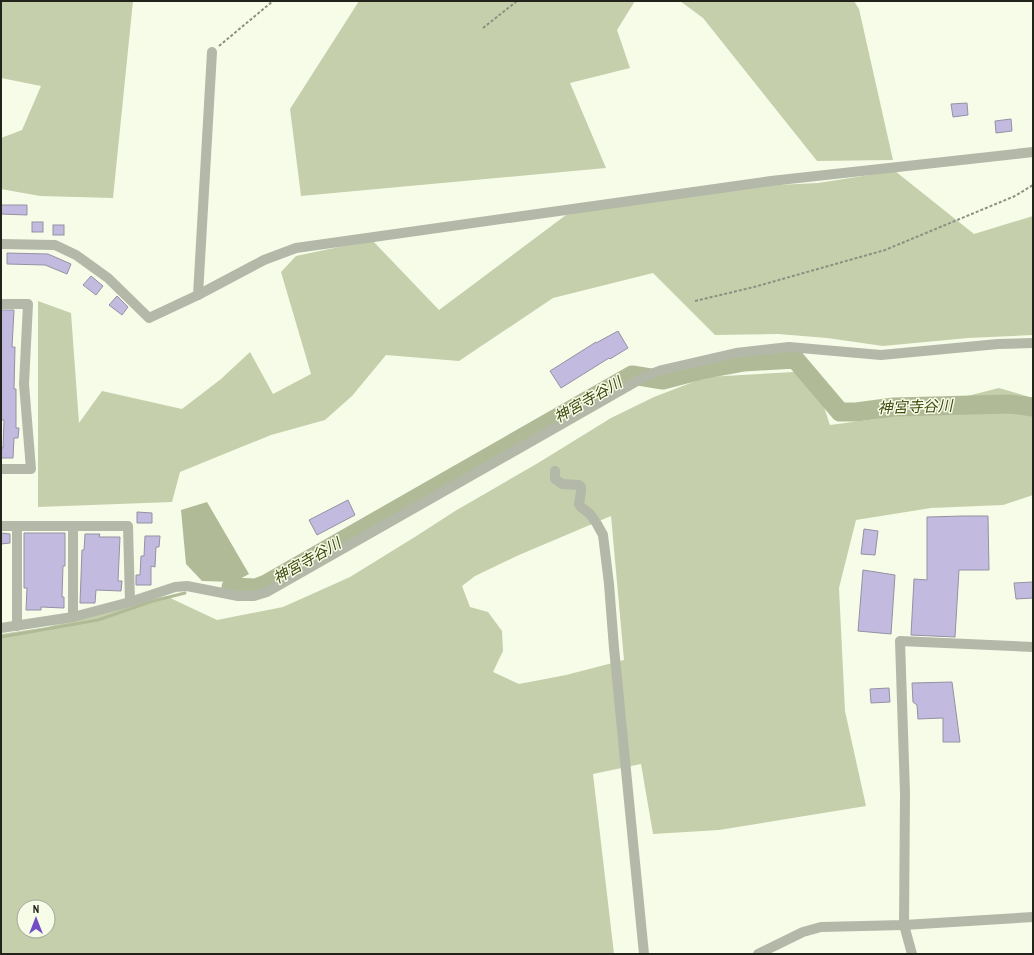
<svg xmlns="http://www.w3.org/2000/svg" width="1034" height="955" viewBox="0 0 1034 955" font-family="'Archivo Narrow','Noto Sans JP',sans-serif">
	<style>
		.forest { fill: #c6cfab; fill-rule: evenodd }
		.water { fill: #b1ba96 }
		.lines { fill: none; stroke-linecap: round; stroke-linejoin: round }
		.stream { stroke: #b1ba96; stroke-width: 3 }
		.river { stroke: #b1ba96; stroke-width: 19 }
		.building { fill: #c2bbdf; stroke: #9491a3 }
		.path { stroke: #8c9082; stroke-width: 2; stroke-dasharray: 3 2; stroke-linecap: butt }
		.minor { stroke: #b4b8a8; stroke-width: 10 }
		.labels { text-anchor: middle; stroke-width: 3; stroke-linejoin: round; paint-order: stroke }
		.water-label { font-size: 15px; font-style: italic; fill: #3f480e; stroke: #f7fce8 }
	</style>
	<rect width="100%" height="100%" fill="#f7fce8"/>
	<g class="forest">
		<polygon points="1,1 133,1 113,198 40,196 1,189 1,138 22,130 41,86 1,78"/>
		<polygon points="359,1 635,1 617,30 630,68 570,83 606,168 301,196 290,109"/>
		<polygon points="680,1 854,1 859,9 893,160 817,161 703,18"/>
		<polygon points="895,171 974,234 1033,216 1033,335 968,338 883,346 827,338 778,334 715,335 653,273 553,298 459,361 386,355 352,396 325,420 271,435 180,472 172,502 38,507 38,301 71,313 79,423 102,391 182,409 221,379 250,352 273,394 311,374 281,272 296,256 372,240 439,310 566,215 691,189 818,183"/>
		<path d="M812 371 830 425 876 419 999 388 1033 398V495L1003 505 931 508 856 520 839 588 845 711 866 806 719 830 653 834 641 764 593 774 614 954H1V634L47 627 166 596 217 620 283 607 350 577 418 535 455 511 538 463 611 418 654 397 706 377ZM611 516 624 660 566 675 519 684 493 672 503 651 502 631 488 612 470 607 462 586 475 576 519 555ZM24 907H48V931H24Z"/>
	</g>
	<polygon class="water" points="207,502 249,574 234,582 202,581 186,564 181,510"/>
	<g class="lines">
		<polyline class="stream" points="1,637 98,620 153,601 185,593"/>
		<polyline class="river" points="231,587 256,588 266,584 632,375 663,380 701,370 744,362 795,359 840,412 856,412 894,407 1010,404 1033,407"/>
	</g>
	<g class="building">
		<polygon points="967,103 968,115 953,117 951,104"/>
		<polygon points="1011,119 1012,131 996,133 995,121"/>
		<polygon points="1,205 27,205 27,215 1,214"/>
		<rect x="32" y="222" width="11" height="10"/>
		<rect x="53" y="225" width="11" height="10"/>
		<polygon points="7,253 48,254 71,264 67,274 45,265 7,264"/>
		<polygon points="91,276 103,286 96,295 83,285"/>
		<polygon points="117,296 128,307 122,315 109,305"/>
		<polygon points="1,310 14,310 12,347 15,347 14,389 16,389 16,428 19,428 18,438 14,438 13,458 1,458 1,448 3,448 4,420 1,420"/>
		<polygon points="618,331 628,348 610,359 609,358 561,388 550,371 596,342 596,343"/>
		<polygon points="348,500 355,515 317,535 309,520"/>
		<polygon points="137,512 152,513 152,523 137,523"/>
		<polygon points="963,516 988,516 989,570 959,570 955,637 911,635 914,579 927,580 927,517"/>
		<polygon points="864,529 878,531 875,555 861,554"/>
		<polygon points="1,533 10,534 10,543 1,544"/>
		<polygon points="24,533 65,533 65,566 63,566 62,597 64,597 64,608 41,607 41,610 26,610 27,588 24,588"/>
		<polygon points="85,534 100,534 99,537 120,537 118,581 122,581 121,591 96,590 95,603 80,603 82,550 84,550"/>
		<polygon points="145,536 160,536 159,547 156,547 155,567 151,566 151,585 136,585 136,575 140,575 141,556 144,556"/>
		<polygon points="863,570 895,575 891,634 858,631"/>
		<polygon points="1033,582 1033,598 1016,599 1014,583"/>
		<polygon points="952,682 960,742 943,742 943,718 918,719 917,705 913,702 912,683"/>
		<polygon points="889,688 890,702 871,703 870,689"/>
	</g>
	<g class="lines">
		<g class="path">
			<polyline points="483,28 517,1"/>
			<polyline points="219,46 273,1"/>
			<polyline points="695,301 754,287 885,250 1015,196 1033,185"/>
		</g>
		<g class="minor">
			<polyline points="1,244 55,245 76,255 108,278 149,318 198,295 264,260 296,248 771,181 1033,152"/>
			<polyline points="198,295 212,52"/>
			<polyline points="1,304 28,304 24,384 31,469 1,469"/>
			<polyline points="555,471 555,479 562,484 579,485 581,487 581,492 579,504 581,507 590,514 597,524 603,535 609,584 614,648 644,954"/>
			<polyline points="1,526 128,526 130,602"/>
			<polyline points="73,617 73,526"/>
			<polyline points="17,626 17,526"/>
			<polyline points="1,628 73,617 130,602 175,587 187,586 238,596 254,596 267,592 646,376 662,370 736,353 789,347 881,355 998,344 1033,343"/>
			<polyline points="758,954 803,932 821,927 904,925 1033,917"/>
			<polyline points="912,954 904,925 905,793 900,641 1033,647"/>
		</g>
	</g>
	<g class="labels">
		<g class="water-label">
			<text transform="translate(588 400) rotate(-30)" y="5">神宮寺谷川</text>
			<text transform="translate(915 407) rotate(-2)" y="5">神宮寺谷川</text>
			<text transform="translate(307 561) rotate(-30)" y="5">神宮寺谷川</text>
		</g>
	</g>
	<rect width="1034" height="955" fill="none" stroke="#22241c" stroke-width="4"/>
	<g transform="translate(36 919)"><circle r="19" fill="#f7fce8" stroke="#a2a696"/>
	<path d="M0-3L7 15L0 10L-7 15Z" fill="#724dc6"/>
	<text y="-6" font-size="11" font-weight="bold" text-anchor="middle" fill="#22241c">N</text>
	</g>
</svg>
